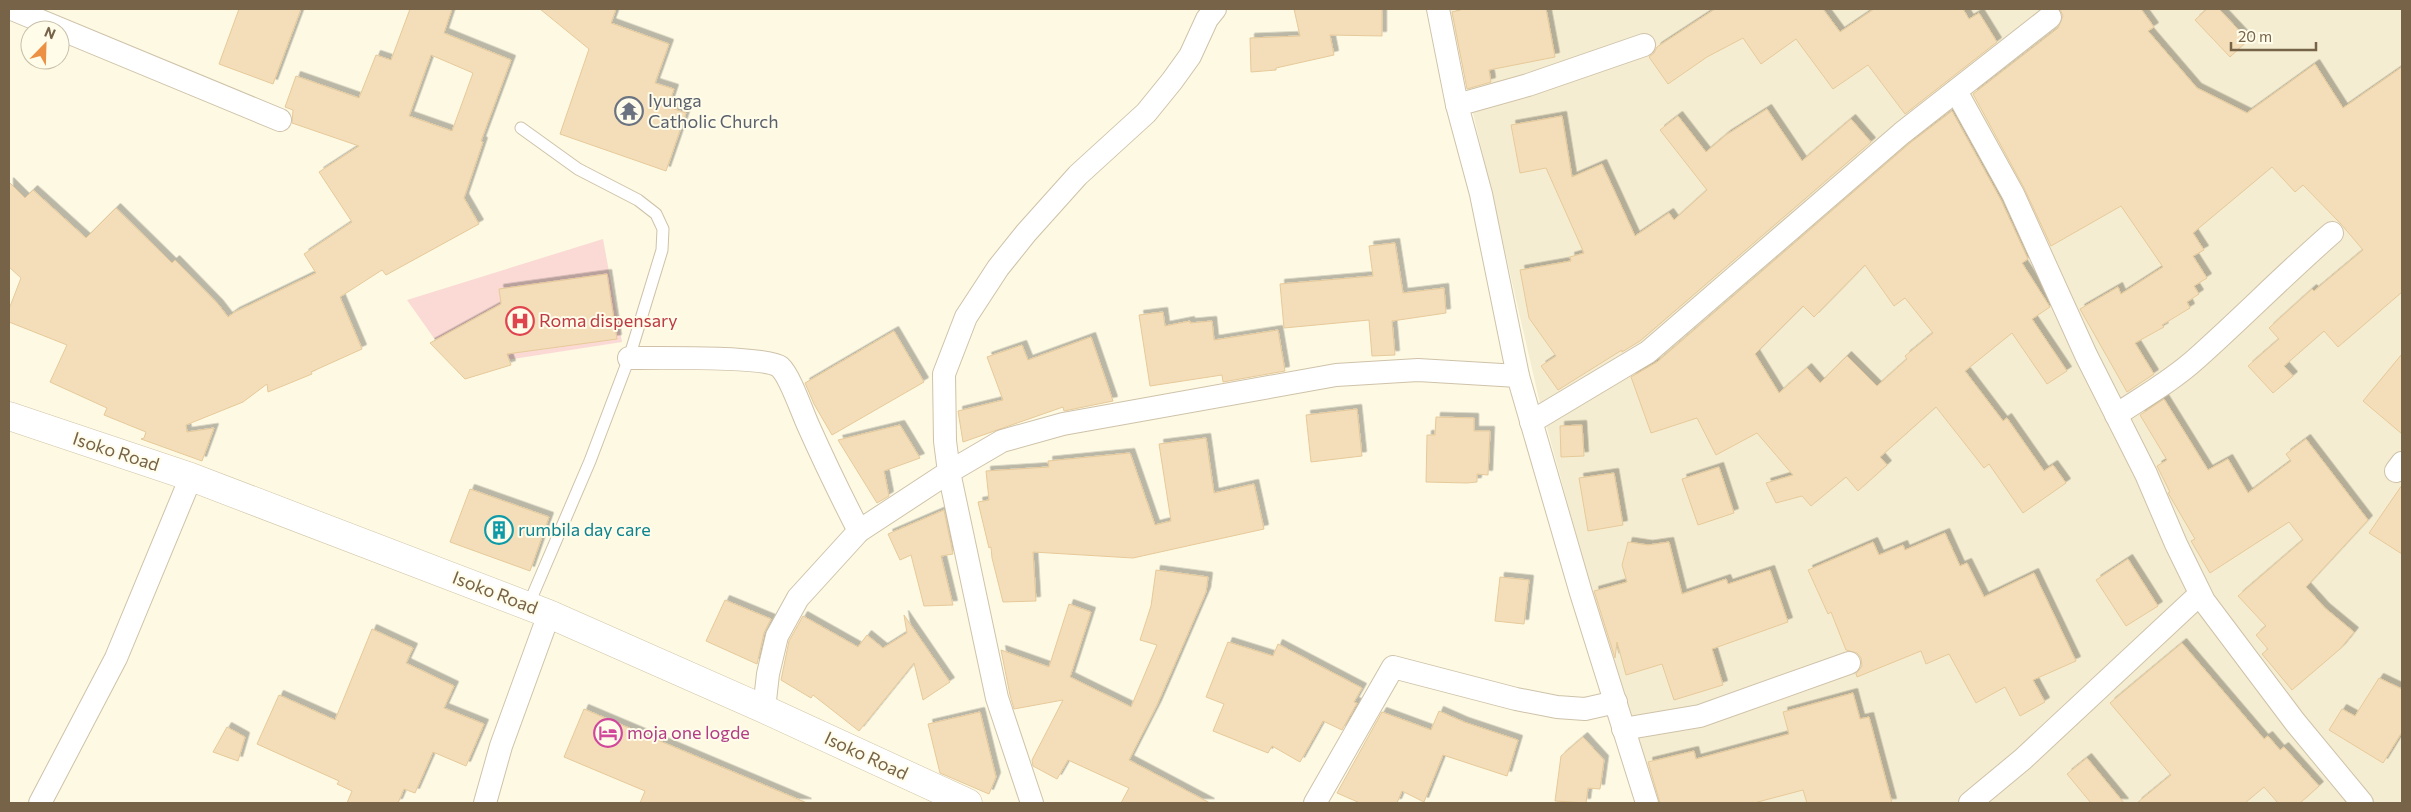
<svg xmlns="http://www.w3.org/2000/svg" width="2411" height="812" viewBox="0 0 2411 812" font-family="Commissioner,sans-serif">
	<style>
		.residential { fill: #f5edd1 }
		.medical { fill: #fbdad5 }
		.building { fill: #f3deb9; stroke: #e7c999; fill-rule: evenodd; filter: url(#shadow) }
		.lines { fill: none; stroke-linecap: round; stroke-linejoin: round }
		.lane-casing { stroke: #cfc2a9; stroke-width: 13 }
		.street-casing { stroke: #cfc2a9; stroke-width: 24 }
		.secondary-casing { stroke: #d2c4a6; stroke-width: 29 }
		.lane { stroke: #fff; stroke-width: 11 }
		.street { stroke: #fff; stroke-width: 22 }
		.secondary { stroke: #fff; stroke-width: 28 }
		.labels { text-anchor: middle; stroke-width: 4; stroke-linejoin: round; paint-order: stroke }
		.worship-label { font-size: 18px; fill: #5b616d; stroke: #fffcea; text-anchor: start }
		.health-label { font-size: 18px; fill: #be3a42; stroke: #fffcea; text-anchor: start }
		.street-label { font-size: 18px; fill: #766348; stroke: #fffcea }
		.culture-label { font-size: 18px; fill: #0d838f; stroke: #fffcea; text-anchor: start }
		.hotel-label { font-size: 18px; fill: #b23c85; stroke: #fffcea; text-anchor: start }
	</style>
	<defs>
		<filter id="shadow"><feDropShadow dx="4.5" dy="-4.5" stdDeviation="0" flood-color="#0004"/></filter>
	</defs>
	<rect width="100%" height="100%" fill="#fdf9e3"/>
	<polygon class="residential" points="1449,9 2402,9 2402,803 1650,803 1539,399"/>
	<polygon class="medical" points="603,239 622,342 455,368 407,300"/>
	<g class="building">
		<polygon points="239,9 301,9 273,84 219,64"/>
		<path d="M410 9H452L444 33 511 60 481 141 483 142 464 198 479 224 386 275 382 270 340 297 362 349 311 372 312 374 268 392 267 384 243 402 186 425 187 432 214 428 202 461 141 439 144 438 146 432 104 415 107 408 50 382 67 345 9 322V309L21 278 9 267V182L25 198 33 190 86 238 116 208 172 263 175 260 218 304 228 317 235 312 316 273 304 254 352 222 319 172 359 146 292 123 293 110 285 107 296 76 359 98 376 55 391 60ZM431 55 473 73 452 131 409 116Z"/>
		<polygon points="540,9 616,9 611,23 669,44 655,83 674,89 668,107 686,113 666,171 560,134 589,49"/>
		<polygon points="1294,9 1382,9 1382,36 1330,35 1334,55 1276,68 1276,70 1251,72 1250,38 1300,36"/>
		<polygon points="1464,9 1546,9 1555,57 1489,70 1491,82 1467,89 1452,12"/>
		<polygon points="1715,9 1823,9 1840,32 1874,9 1963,9 1969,19 1979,13 1997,42 1905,114 1868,65 1833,89 1796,39 1761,64 1743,38 1707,57 1668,84 1649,57 1654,53 1657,47"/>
		<polygon points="2060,9 2141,9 2154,27 2148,31 2197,88 2247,113 2315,64 2343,108 2402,67 2402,292 2338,347 2324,331 2284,366 2293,376 2273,393 2248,366 2279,339 2269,328 2312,289 2314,291 2363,250 2341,224 2303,185 2295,192 2272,167 2193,233 2204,250 2193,256 2207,278 2194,286 2199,294 2187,302 2190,308 2162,325 2164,327 2135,343 2154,374 2127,392 2080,309 2118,287 2121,294 2163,267 2121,206 2051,246 2024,188 1973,94 2058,28 2063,16"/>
		<polygon points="2207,9 2219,9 2248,40 2230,57 2195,20"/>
		<polygon points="1767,109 1802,161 1851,119 1871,142 1640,341 1622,352 1622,350 1558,390 1541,366 1556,356 1529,318 1520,270 1571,261 1570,257 1584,253 1546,168 1520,173 1511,125 1562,116 1572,177 1602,164 1635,236 1669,213 1674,220 1707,190 1660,130 1678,116 1706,152 1726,135"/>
		<path d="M1952 111 2001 200 2028 259 2022 263 2050 307 2032 319 2067 371 2047 384 2012 333 1965 371 2003 421 2007 418 2044 471 2053 465 2066 483 2023 513 1989 464 1984 468 1936 407 1880 457 1887 465 1858 491 1846 477 1811 506 1802 496 1776 503 1766 483 1793 475 1757 433 1716 455 1697 418 1651 433 1631 377 1657 362 1910 143ZM1865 265 1894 306 1905 298 1933 333 1905 356 1907 359 1877 386 1847 356 1820 383 1807 368 1779 393 1755 354 1803 306 1814 317Z"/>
		<polygon points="1395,243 1403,293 1444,288 1446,313 1392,321 1395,355 1372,356 1369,320 1284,328 1280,284 1373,276 1369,246"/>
		<polygon points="607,274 617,339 507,354 511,365 465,379 430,343 501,304 499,289"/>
		<polygon points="1163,312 1165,326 1190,321 1190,323 1212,321 1214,340 1278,330 1285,371 1223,382 1222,375 1150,386 1139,315"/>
		<polygon points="894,331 924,382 832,435 814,404 805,383"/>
		<polygon points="1091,337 1113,401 1064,411 1063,407 963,442 958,411 1003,400 987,357 1022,345 1028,360"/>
		<polygon points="2402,354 2402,434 2363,401"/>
		<polygon points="2164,399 2208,470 2228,459 2248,493 2291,461 2286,454 2306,439 2368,520 2306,587 2325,608 2354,632 2340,649 2292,690 2262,654 2268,649 2256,635 2266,626 2238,596 2303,540 2289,522 2210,573 2191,541 2195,539 2171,498 2168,493 2170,492 2157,466 2167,460 2140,415"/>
		<polygon points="1357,409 1362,456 1311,462 1306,415"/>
		<polygon points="1436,417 1474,418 1474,431 1490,431 1488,475 1477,474 1477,482 1467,483 1426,482 1427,435 1435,435"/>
		<polygon points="900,425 920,458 884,471 889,496 877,503 838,440"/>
		<polygon points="1582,425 1584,456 1561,457 1560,426"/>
		<polygon points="1206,438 1214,493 1254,484 1264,529 1133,558 1033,552 1036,601 1003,602 992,558 991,547 989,548 978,502 989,500 986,471 1049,467 1048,461 1130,453 1155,525 1171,521 1159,444"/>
		<polygon points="1719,467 1734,513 1698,525 1682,479"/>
		<polygon points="1614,473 1623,525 1588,531 1579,478"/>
		<polygon points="2402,485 2402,554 2369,533"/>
		<polygon points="470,489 549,517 530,571 450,542"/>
		<polygon points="944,510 953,554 941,556 953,605 924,606 911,555 900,560 888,534"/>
		<polygon points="1945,533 1960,566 1967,563 1984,597 2034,573 2076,661 2033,680 2045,702 2020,716 2005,687 1976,703 1949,654 1926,664 1921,651 1857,677 1856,674 1862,666 1861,658 1857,653 1846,650 1831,612 1828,614 1808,570 1873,542 1879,555 1903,545 1905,550"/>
		<polygon points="1628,542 1648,545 1669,542 1682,594 1726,579 1728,584 1770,570 1788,622 1712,649 1723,685 1674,700 1662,664 1626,675 1617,642 1615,658 1594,591 1627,582 1622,565"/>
		<polygon points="2128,559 2158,606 2126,626 2096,580"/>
		<polygon points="1156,570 1208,577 1206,592 1157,705 1129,760 1210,803 1121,803 1129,788 1068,760 1057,779 1033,766 1032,760 1063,700 1014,709 1010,695 1001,650 1049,667 1069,604 1091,612 1070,677 1131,707 1157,645 1140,640 1151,606"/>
		<polygon points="1500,577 1529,580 1524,624 1495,621"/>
		<polygon points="725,600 771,619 764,633 757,664 706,641"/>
		<polygon points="904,615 950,682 923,700 914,663 859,731 813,695 811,698 781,680 789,641 803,616 858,647 867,635 883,648 907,633"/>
		<polygon points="372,629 413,648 406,663 454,686 444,708 484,724 466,766 433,752 415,793 404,789 398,803 347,803 352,791 337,784 339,781 257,744 279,695 335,720"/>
		<polygon points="1228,642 1273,656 1278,644 1362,688 1354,702 1357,703 1342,730 1323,721 1300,762 1272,746 1268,753 1213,731 1224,704 1206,697"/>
		<polygon points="2182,643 2264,739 2268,736 2280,750 2284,747 2319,786 2300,803 2278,803 2264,787 2245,803 2137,803 2171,775 2110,703"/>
		<polygon points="2379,678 2402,689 2402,732 2383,763 2329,730 2342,709 2355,716"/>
		<polygon points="1853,693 1860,719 1869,717 1892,803 1807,803 1803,790 1754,803 1660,803 1648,762 1694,751 1696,759 1789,734 1783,712"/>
		<polygon points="584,709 807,803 640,803 645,791 564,757"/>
		<polygon points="1439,711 1464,722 1518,740 1507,776 1443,755 1424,802 1402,791 1397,803 1360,803 1337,793 1382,712 1431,730"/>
		<polygon points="980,712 996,777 989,794 940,773 928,724"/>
		<polygon points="227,727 245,737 238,761 213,752"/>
		<polygon points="1583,737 1604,760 1600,789 1588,788 1586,803 1555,801 1561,756"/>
		<polygon points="2087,758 2124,803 2091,803 2067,774"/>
	</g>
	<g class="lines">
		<defs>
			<polyline id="lane" points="521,128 578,169 638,200 656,214 663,229 662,250 629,358 590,461 528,606"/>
			<g id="street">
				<polyline points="12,9 280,120"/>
				<polyline points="1438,9 1457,105 1481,194 1518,376 1581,593 1647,803"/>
				<polyline points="1956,91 2013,194 2086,355 2146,474 2176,544 2204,601 2295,722 2362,803"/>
				<polyline points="1457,105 1528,85 1644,45"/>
				<path d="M629 358C652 358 766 356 780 367 790 376 802 412 808 425 824 461 841 496 859 531"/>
				<path d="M2116 415C2143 397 2173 380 2197 358 2243 317 2286 273 2332 233"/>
				<polyline points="1531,422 1648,352 1902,133 2050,17"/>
				<polyline points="2396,471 2402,463"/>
				<polyline points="764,709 768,674 777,636 798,598 859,531 949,472 1002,441 1063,424 1336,375 1418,370 1518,376"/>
				<polyline points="1623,729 1700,716 1849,663"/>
				<polyline points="40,803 116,658 191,477"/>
				<polyline points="485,803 501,746 549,614"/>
				<polyline points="1032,803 997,698 949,472 945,441 944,374 966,317 998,268 1026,233 1078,175 1146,113 1172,81 1190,56 1207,19 1215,9"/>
				<polyline points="1315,803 1393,667 1516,699 1557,707 1585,709 1616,702"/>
				<polyline points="1970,803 2023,759 2200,594"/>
			</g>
			<polyline id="secondary" points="9,416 191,477 549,614 764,709 968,803"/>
		</defs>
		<use href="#lane" class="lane-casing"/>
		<use href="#street" class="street-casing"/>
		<use href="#secondary" class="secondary-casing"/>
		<use href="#lane" class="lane"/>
		<use href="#street" class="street"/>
		<use href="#secondary" class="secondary"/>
	</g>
	<defs>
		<symbol id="temple-ring" viewBox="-11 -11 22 22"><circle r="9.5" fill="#fffcea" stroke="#6b7280" stroke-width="1.5"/><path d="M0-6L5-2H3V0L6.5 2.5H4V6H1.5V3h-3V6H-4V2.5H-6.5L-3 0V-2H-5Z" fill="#6b7280"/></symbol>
		<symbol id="hospital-ring" viewBox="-11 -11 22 22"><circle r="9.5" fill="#fffcea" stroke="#e0444e" stroke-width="1.5"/><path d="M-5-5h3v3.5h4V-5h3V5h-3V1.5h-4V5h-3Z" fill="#e0444e"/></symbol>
		<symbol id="building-ring" viewBox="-11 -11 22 22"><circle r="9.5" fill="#fffcea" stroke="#0f9aa8" stroke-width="1.5"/><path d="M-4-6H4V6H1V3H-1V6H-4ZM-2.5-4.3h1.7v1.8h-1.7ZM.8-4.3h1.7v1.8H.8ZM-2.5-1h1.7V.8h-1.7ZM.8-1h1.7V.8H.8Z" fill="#0f9aa8"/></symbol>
		<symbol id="hotel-ring" viewBox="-11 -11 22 22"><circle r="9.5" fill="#fffcea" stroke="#d1479c" stroke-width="1.5"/><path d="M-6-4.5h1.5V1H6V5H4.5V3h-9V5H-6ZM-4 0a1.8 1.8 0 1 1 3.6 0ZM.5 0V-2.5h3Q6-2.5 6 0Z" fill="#d1479c"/></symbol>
	</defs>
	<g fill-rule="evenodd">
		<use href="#temple-ring" x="613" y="95" width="32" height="32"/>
		<use href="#hospital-ring" x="504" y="305" width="32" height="32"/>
		<use href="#building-ring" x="483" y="514" width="32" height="32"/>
		<use href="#hotel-ring" x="592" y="717" width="32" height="32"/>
	</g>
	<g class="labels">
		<g class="worship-label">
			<text x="648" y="107">Iyunga<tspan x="648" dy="21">Catholic Church</tspan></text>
		</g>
		<g class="health-label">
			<text x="539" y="327">Roma dispensary</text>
		</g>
		<g class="street-label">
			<text transform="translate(116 452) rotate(18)" y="6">Isoko Road</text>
			<text transform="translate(495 593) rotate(21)" y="6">Isoko Road</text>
			<text transform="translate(866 756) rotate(25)" y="6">Isoko Road</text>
		</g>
		<g class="culture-label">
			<text x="518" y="536">rumbila day care</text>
		</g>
		<g class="hotel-label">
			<text x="627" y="739">moja one logde</text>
		</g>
	</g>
	<rect width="2411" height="812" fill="none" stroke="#766348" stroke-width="20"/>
	<g transform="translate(45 45) rotate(23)"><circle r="24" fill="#fffcea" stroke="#c8bfa9"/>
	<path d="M0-4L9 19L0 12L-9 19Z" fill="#ec9043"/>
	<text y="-8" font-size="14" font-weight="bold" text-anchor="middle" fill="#766348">N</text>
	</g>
	<path d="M2231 42v8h85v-8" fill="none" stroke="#766348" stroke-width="2.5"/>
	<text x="2238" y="42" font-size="15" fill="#766348" stroke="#fffcea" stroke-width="4" paint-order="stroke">20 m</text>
</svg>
